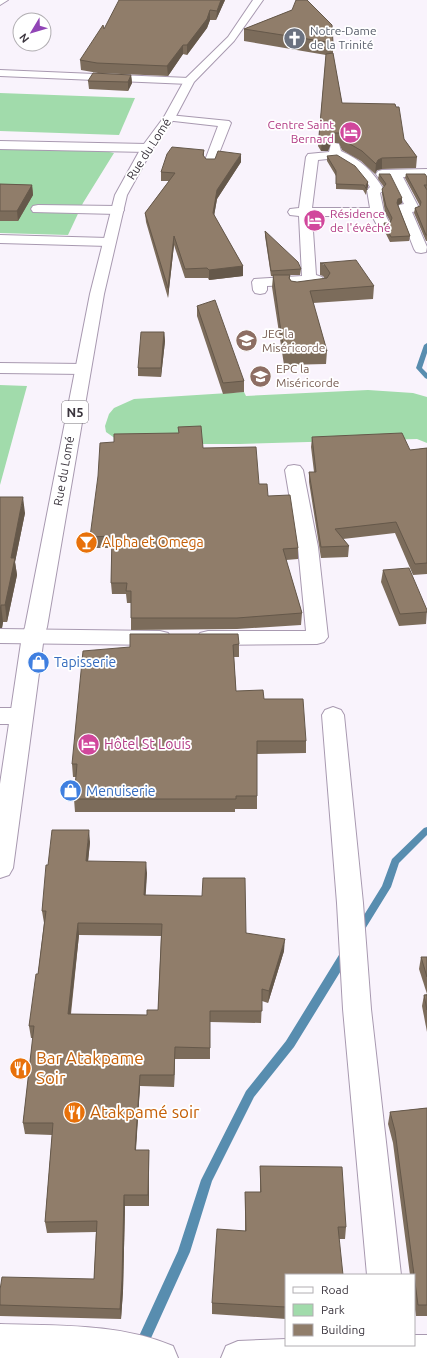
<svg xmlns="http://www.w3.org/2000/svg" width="427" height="1358" viewBox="0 0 427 1358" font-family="Ubuntu,sans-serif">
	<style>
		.green { fill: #a1dbab }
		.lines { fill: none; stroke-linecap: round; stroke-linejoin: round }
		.stream { fill: #588daf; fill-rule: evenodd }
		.minor-casing { stroke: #a899b0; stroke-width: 2 }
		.major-casing { stroke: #a899b0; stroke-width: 2 }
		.minor { fill: #fff; fill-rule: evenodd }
		.major { fill: #fff; fill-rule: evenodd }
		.wall { fill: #7c6c5b; fill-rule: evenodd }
		.shaded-wall { fill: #65584a }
		.building { fill: #907d6a; stroke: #65584a; fill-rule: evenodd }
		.labels { text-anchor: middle; stroke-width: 3.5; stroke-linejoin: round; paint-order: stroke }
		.far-worship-label { font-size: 12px; fill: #5b616d; stroke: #fff; text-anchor: start }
		.far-hotel-label { font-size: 12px; fill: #b23c85; stroke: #fff; text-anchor: end }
		.far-street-label { font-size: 12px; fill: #3b353e; stroke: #fff }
		.far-education-label { font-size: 12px; fill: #785e54; stroke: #fff; text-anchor: start }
		.shield { fill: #fff; stroke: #767278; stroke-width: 1 }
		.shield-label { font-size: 13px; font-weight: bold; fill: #3b353e }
		.food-label { font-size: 14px; fill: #c56008; stroke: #fff; text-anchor: start }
		.shop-label { font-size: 14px; fill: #366cbe; stroke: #fff; text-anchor: start }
		.hotel-label { font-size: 14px; fill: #b23c85; stroke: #fff; text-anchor: start }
		.near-food-label { font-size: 17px; fill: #c56008; stroke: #fff; text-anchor: start }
	</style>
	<rect width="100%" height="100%" fill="#f9f3fc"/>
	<g class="green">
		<polygon points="0,93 135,98 119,135 0,131"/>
		<polygon points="0,149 105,151 114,153 83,203 68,235 0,233"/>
		<polygon points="0,385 27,386 0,485"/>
		<polygon points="368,390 413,393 427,397 427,443 417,439 240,444 203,444 201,436 116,439 106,432 105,426 109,414 114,408 134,399 244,392 246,396"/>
	</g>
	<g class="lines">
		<g class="stream">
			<polygon points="427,343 427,353 422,368 427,373 427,379 425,378 416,368 424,345"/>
			<polygon points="427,827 427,835 399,863 391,887 362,934 359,935 356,934 354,931 356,928 382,886 392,859 424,828"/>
			<polygon points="346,949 350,950 351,953 350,956 294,1047 254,1097 212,1181 190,1252 142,1358 129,1358 178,1251 201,1180 246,1091 286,1041 342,950"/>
		</g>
		<defs>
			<g id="minor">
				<polygon points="0,0 8,0 0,5"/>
				<polygon points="0,70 189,78 194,81 189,84 0,76"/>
				<polygon points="169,115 229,121 231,123 214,166 206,166 204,163 218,126 165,120 163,118 165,116"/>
				<polygon points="0,141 147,144 151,145 153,148 151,151 147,152 0,149"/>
				<path d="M335 143 339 144 341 151C361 160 373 171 384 190L380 193 384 212 390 224 388 227H378L372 216H312L316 275 322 277 328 286 326 289 321 290 316 289 313 284 267 286V290L265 293 260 294 255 293 253 290 252 282 254 279 302 276 299 216 290 215 288 212 290 209 299 208 306 157 308 154 329 152 331 144ZM337 158C351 165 362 173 370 187L367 190 370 208H312L318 160Z"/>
				<polygon points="427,169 427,177 403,177 419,208 418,211 412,212 427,247 426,252 421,253 416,252 414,249 398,208 399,205 404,204 391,178 378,177 376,174 378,171 382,170"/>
				<polygon points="38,205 117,206 122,207 124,210 122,213 117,214 33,212 31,209 33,206"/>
				<polygon points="0,235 108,238 113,239 115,242 113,245 108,246 0,243"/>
				<polygon points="0,363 83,364 89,366 91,369 89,372 83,374 0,373"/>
				<polygon points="294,465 300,466 303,470 318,547 328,637 324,642 317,644 208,645 200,643 197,638 200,633 208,631 306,631 298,547 285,470 288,466"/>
				<polygon points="0,629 160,631 168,633 171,638 168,643 160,645 0,643"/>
				<polygon points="333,707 341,710 344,715 363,903 371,1009 401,1275 367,1275 343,1009 337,903 322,715 325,710"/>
				<polygon points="0,708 22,708 30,711 33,716 30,721 22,724 0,724"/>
				<path d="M0 1324C58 1326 119 1323 173 1346L178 1358H0Z"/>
				<polygon points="414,1335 427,1335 427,1358 221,1358 226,1346 238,1341 286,1339 286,1345 414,1345"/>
			</g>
			<polygon id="major" points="253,0 263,0 234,41 194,82 175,118 153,148 127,195 104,294 47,627 44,636 13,868 9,875 0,878 0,784 22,636 25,627 90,294 115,195 141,148 164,117 185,79 228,37"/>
		</defs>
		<use href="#minor" class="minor-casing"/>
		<use href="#major" class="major-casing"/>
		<use href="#minor" class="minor"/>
		<use href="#major" class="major"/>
	</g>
	<g class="wall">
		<polygon points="225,0 216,20 210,20 207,28 187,55 183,54 168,76 98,73 81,70 80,60 104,29"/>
		<polygon points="292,10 333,43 333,54 342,103 396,107 404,139 417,157 416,168 382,169 377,170 375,174 361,161 342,150 339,143 331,143 328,151 321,151 318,146 319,136 326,55 244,41 244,29"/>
		<polygon points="131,75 132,83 128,91 89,89 88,81"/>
		<polygon points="204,150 204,157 206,159 241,162 217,199 214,215 243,266 243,276 209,280 208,278 185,278 174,245 168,298 146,222 145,213 169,181 161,181 161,172"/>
		<polygon points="327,156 368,182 368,187 367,189 366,195 363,190 336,189 336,176 327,161"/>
		<polygon points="379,174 402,198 402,203 398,205 410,236 409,241 390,242 383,228 384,223 390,223 390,221 385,212 382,194 382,189 384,187 378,179"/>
		<polygon points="406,174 427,177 427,241 426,241 414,213 415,208 420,206 405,178"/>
		<polygon points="0,184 32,185 33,195 18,221 0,221"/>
		<polygon points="265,231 301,269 300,275 290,275 290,279 291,281 297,282 325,279 323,276 320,275 320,263 374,286 373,299 313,303 327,351 326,364 284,365 272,287 273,276 271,276 265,236"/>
		<polygon points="197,306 244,381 244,392 223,394 197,316"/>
		<polygon points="164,332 165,341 161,377 138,376 138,368"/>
		<polygon points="178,427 203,448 259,484 268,496 298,548 298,559 286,560 302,613 301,625 237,629 131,630 131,603 127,603 126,594 112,594 111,583 112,548 91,548 90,537 114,442 179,433"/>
		<polygon points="312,437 410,450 427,448 427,574 413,575 395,533 343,539 349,546 348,557 321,558 309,482 309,472 314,472 311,447"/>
		<polygon points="0,497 25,513 15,562 17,575 7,622 3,622 2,628 0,628"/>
		<polygon points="383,570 427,610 426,624 399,626 381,582"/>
		<polygon points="239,644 239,657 234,657 236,691 264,699 306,741 306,753 257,754 257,809 235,809 235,812 75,812 74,799 76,777 73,777 72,764 130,647"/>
		<path d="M90 842 88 861 147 873 145 895 246 933 284 951 268 1003 262 1001 261 1023 210 1022V1059H175L174 1087 140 1086 136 1150H149V1206H125L123 1291 121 1319 0 1316V1290L94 1279 96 1232 47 1233 45 1222 52 1135 25 1134 23 1123 33 1038H31L29 1026 38 974 44 923 42 911 48 865ZM79 935 161 936 158 1010 147 1015 71 1014Z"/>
		<polygon points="421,957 427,957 427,994 419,969"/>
		<polygon points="427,994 427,1032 422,1006 424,995"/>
		<polygon points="427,1108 427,1316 416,1316 414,1303 414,1275 410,1275 393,1143 388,1124 390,1112"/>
		<polygon points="260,1166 346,1227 345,1239 339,1239 286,1275 286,1319 212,1314 212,1303 245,1231 245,1192 260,1192"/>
	</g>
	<g class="shaded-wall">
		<polygon points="221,0 225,0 216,20 217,11"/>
		<polygon points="210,10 210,20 207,28 187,55 187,45"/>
		<polygon points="183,45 183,54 168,76 167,66"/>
		<polygon points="131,75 132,83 128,91 128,82"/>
		<polygon points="331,133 331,143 328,151 321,151 322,141"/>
		<polygon points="241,154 241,162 217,199 213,222 213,213 217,190"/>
		<polygon points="382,158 382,169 377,170 375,174 376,164 378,160"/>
		<polygon points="368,182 368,187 366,189 366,185"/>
		<polygon points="32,185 33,195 18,221 17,211"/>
		<polygon points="402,198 402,203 398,205 397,203 398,199"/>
		<polygon points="174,236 174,245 168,298 168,288"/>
		<polygon points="243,266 243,276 209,280 209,270"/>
		<polygon points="164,332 165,341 161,377 161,368"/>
		<polygon points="23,497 25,513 15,562 17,575 7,622 5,605 11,558"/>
		<polygon points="1,605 3,622 2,628 0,628 0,611"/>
		<polygon points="89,830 90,842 87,872 86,861"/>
		<polygon points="146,862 147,873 145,907 144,895"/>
		<polygon points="78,923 79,935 69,1026 68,1014"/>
		<polygon points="285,939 284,951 268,1003 269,991"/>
		<polygon points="175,1047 175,1059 174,1087 174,1075"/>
		<polygon points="140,1075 140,1086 135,1161 135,1150"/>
		<polygon points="149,1150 149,1206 148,1195"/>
		<polygon points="124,1195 125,1206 123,1291 121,1319 120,1309"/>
	</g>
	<g class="building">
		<polygon points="119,0 221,0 217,11 210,10 207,19 187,45 183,45 167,66 97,63 80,60 103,25 104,29"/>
		<polygon points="296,0 307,0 332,25 333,43 244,29 292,10"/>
		<polygon points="333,53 342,103 395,104 396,107 399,107 404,139 417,157 382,158 378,160 376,164 362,151 343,140 340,133 331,133 328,141 322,141 319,136 326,54"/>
		<polygon points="93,73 131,75 128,82 88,81"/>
		<polygon points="172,147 204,150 203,155 206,159 215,159 218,151 241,154 217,190 213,213 243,266 209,270 207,268 185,269 174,236 168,288 145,213 175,173 161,172 167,154"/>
		<polygon points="337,155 355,166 368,182 366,185 367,190 364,185 336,184 336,171 327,156"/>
		<polygon points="379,174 390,174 402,198 398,199 397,203 410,236 391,237 384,223 390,223 392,218 386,206 382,189 386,184"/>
		<polygon points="406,174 425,174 427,177 427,185 424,185 427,190 427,235 426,235 415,208 420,206 421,202"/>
		<polygon points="0,184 32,185 17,211 0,211"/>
		<polygon points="265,231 298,262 301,269 271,271"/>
		<polygon points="356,260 374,286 310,291 327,351 284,353 273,275 290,275 289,278 291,281 297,282 327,278 330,273 324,264 320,263"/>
		<polygon points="215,300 244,381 223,383 197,306"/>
		<polygon points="141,332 164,332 161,368 138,368"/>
		<polygon points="201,426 203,448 256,447 259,484 267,484 268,496 290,495 298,548 283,549 302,613 237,618 131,618 131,591 126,591 127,583 111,583 112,536 90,537 98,476 100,443 114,442 114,434 179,433 178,427"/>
		<polygon points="402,433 410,450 427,448 427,563 415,564 396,522 335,529 349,546 321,547 309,472 316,472 312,437"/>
		<polygon points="0,497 23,497 11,558 15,558 5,605 1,605 0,611"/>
		<polygon points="409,568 427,610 427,612 400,614 383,570"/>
		<polygon points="130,634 238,634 239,644 233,645 236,691 263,690 264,699 303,699 306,741 257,741 257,796 236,796 236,799 74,799 77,764 72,764 83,651 130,647"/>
		<path d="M52 830H89L86 861 146 862 144 895 202 896 203 878H245L246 933 285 939 269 991 262 989V1011H210V1048L175 1047 174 1075H140L135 1150H149L148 1195H124L122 1280 120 1309 0 1305V1290L2 1277 94 1279 97 1221 45 1222 53 1123H23L34 1026H29L36 974H38L46 911H42L46 865H48ZM78 923 162 924 158 1010H147V1015L68 1014Z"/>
		<polygon points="421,957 427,957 427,977"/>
		<polygon points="424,995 427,995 427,1010"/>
		<polygon points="427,1108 427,1305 418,1305 395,1131 390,1112"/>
		<polygon points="260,1166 342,1167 346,1227 338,1227 343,1275 286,1275 286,1307 212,1303 217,1229 246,1231 245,1192 261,1192"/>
	</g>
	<defs>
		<symbol id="church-disc" viewBox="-11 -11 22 22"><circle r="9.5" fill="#6b7280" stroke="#fff"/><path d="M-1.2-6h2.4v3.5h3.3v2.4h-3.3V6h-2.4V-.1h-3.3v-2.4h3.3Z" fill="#fff"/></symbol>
		<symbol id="hotel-disc" viewBox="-11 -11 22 22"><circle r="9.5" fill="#d1479c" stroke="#fff"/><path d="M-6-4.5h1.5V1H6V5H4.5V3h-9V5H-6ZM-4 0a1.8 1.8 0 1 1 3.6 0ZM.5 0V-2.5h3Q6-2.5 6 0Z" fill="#fff"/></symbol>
		<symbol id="school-disc" viewBox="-11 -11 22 22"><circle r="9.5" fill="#8d6e63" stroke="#fff"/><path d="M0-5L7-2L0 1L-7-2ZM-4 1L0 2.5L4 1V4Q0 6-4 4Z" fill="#fff"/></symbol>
		<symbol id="bar-disc" viewBox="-11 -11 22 22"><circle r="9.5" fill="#e8710a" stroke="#fff"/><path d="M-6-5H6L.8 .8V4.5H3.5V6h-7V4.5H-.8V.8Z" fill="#fff"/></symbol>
		<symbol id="shop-disc" viewBox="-11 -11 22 22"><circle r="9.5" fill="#3f7fe0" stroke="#fff"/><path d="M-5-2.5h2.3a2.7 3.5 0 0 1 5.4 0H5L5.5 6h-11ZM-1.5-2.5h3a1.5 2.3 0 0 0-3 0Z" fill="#fff"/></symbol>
		<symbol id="restaurant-disc" viewBox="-11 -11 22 22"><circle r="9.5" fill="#e8710a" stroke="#fff"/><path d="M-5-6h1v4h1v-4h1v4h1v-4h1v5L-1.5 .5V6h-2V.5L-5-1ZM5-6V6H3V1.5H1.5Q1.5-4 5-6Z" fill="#fff"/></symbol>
	</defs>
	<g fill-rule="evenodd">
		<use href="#church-disc" x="282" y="26" width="25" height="25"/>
		<use href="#hotel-disc" x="338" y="120" width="25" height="25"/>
		<use href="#hotel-disc" x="302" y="208" width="25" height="25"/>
		<use href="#school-disc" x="234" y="328" width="25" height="25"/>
		<use href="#school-disc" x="248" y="364" width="25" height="25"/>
		<use href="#bar-disc" x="74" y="530" width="25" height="25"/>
		<use href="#shop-disc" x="26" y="650" width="25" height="25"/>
		<use href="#hotel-disc" x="76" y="732" width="25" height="25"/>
		<use href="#shop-disc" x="58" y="778" width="25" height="25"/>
		<use href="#restaurant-disc" x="8" y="1056" width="25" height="25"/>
		<use href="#restaurant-disc" x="62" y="1100" width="25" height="25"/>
	</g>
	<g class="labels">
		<g class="far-worship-label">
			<text x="310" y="35">Notre-Dame<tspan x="310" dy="14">de la Trinité</tspan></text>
		</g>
		<g class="far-hotel-label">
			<text x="334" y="129">Centre Saint<tspan x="334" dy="14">Bernard</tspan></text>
			<text x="330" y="218" text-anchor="start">Résidence<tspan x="330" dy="14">de l'évêché</tspan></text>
		</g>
		<g class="far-street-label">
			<text transform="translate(149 149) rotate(-57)" y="4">Rue du Lomé</text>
			<text transform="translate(64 471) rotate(-80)" y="4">Rue du Lomé</text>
		</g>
		<g class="far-education-label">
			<text x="262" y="338">JEC la<tspan x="262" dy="14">Miséricorde</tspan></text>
			<text x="276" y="373">EPC la<tspan x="276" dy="14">Miséricorde</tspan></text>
		</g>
		<rect class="shield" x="62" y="401" width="26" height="22" rx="3"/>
		<g class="shield-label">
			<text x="75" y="417">N5</text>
		</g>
		<g class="food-label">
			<text x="102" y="547">Alpha et Omega</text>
		</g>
		<g class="shop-label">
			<text x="54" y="667">Tapisserie</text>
			<text x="86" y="796">Menuiserie</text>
		</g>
		<g class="hotel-label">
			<text x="104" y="749">Hôtel St Louis</text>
		</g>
		<g class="near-food-label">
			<text x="36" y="1064">Bar Atakpame<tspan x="36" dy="20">Soir</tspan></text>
			<text x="90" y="1118">Atakpamé soir</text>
		</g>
	</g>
	<rect x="285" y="1274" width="130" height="72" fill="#ffffff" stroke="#b1aeb2"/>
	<rect x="293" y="1287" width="20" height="6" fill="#ffffff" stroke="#b1aeb2"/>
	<text x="321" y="1294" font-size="12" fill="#3b353e">Road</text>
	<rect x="293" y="1304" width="20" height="12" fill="#a1dbab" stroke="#b1aeb2"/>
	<text x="321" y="1314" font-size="12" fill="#3b353e">Park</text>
	<rect x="293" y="1324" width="20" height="12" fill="#907d6a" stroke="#b1aeb2"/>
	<text x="321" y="1334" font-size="12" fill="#3b353e">Building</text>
	<g transform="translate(32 32) rotate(232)"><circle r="19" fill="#ffffff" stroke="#b1aeb2"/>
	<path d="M0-3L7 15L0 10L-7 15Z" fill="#9145b6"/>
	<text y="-6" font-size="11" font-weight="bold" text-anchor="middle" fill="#3b353e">N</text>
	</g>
</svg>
